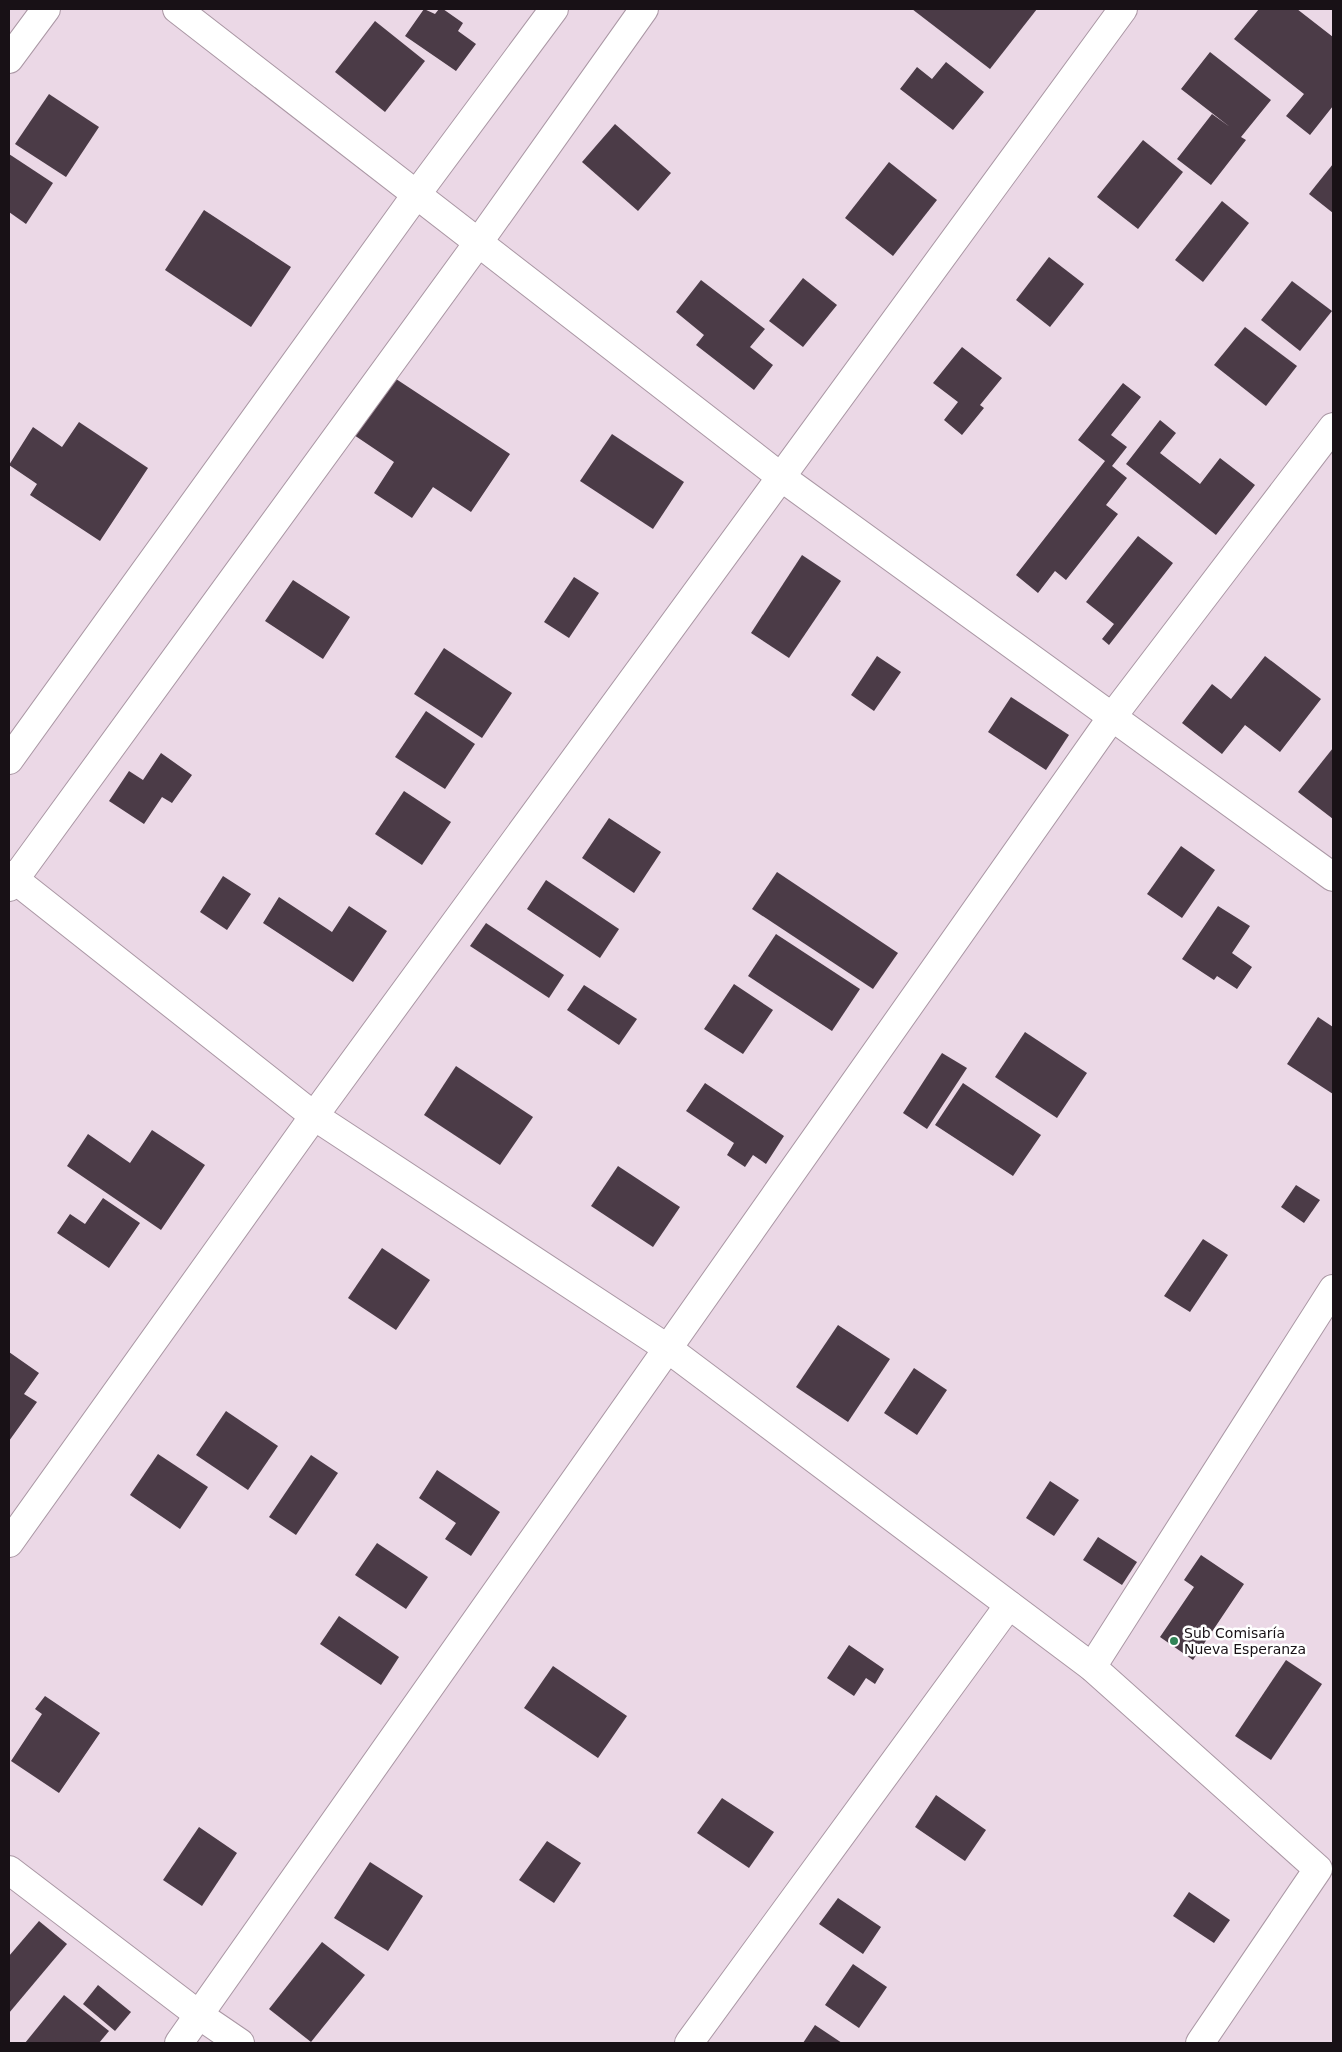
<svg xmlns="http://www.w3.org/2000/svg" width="1342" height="2052" viewBox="0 0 1342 2052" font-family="'DejaVu Sans',sans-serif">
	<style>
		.building { fill: #4b3b47 }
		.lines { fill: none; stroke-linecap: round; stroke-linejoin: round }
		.minor-casing { stroke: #aa97a4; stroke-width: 30 }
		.minor { stroke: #fff; stroke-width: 28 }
		.poi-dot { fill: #308457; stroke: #fff; stroke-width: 2 }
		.labels { text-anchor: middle; stroke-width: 5; stroke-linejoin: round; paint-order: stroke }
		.poi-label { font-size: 14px; fill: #181116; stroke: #fff; text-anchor: start }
	</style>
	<rect width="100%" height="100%" fill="#ebd8e6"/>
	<g class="building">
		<polygon points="424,9 435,14 439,9 443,9 463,23 458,31 476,44 456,71 405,36"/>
		<polygon points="912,9 1037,9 990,69"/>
		<polygon points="1259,9 1297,9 1333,37 1333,106 1310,135 1286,116 1304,94 1234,39"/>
		<polygon points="375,21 425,61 385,112 335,72"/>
		<polygon points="1210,52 1271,100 1241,137 1246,140 1211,185 1177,159 1212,114 1230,127 1181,89"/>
		<polygon points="946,62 984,92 953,130 900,89 917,67 932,79"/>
		<polygon points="49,94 99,127 66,177 15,144"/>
		<polygon points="615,124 671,173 638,211 582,162"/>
		<polygon points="1143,140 1183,172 1138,229 1097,197"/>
		<polygon points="9,154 53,183 26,224 9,212"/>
		<polygon points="889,162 937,200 893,256 845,218"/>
		<polygon points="1333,164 1333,213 1309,194"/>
		<polygon points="1222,201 1249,223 1203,282 1175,260"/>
		<polygon points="204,210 291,267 251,327 165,270"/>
		<polygon points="1049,257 1084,284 1050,327 1016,300"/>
		<polygon points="803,278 837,305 803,347 769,321"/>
		<polygon points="701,280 765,329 750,347 773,365 754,390 696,345 704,335 676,312"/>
		<polygon points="1292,281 1332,311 1300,351 1261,320"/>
		<polygon points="1245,327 1297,366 1266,406 1214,365"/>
		<polygon points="962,347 1002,378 980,405 984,408 962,435 944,420 958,402 933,383"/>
		<polygon points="390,375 510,454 471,512 433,487 412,518 374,493 394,462 351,433"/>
		<polygon points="1123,383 1141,397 1111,435 1127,447 1112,466 1127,478 1106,505 1118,514 1066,580 1055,571 1038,593 1016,575 1105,461 1078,440"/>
		<polygon points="1160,420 1176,433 1160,453 1200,484 1220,458 1255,485 1216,535 1126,464"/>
		<polygon points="79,422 148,468 100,541 30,495 37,484 9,465 33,427 62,447"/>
		<polygon points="612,434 684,482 653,529 580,481"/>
		<polygon points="1138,536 1173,563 1109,645 1102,639 1114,624 1086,602"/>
		<polygon points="802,555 841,581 789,658 751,633"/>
		<polygon points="574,577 599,593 569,638 544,622"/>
		<polygon points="293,580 350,617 323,659 265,621"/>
		<polygon points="444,648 512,693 482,738 414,694"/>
		<polygon points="877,656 901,672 874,711 851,695"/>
		<polygon points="1265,656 1321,699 1280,752 1245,725 1222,754 1182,723 1212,684 1231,699"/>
		<polygon points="1011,697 1069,735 1046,770 988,732"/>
		<polygon points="426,711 475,744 445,789 395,757"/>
		<polygon points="1333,748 1333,819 1298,792"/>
		<polygon points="161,753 192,775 172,803 162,797 144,824 109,801 129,771 143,780"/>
		<polygon points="404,791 451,822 422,865 375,834"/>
		<polygon points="609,818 661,852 634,893 582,858"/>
		<polygon points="1181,846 1215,870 1182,918 1147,894"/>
		<polygon points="777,872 898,953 873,989 752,909"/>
		<polygon points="223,876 251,894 227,930 200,912"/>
		<polygon points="546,880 619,929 600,958 527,909"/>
		<polygon points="279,897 332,932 349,906 387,931 353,982 263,923"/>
		<polygon points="1218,906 1250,926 1232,953 1252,967 1237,989 1217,976 1214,980 1182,959"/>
		<polygon points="486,923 564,975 549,998 470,946"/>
		<polygon points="776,934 860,989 832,1031 748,976"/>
		<polygon points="734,984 773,1010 743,1054 704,1029"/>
		<polygon points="584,985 637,1019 619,1045 567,1010"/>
		<polygon points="1318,1017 1333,1027 1333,1094 1287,1064"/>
		<polygon points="1025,1032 1087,1073 1057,1118 995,1077"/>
		<polygon points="942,1053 967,1068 927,1129 903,1113"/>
		<polygon points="456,1066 533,1117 500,1165 424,1115"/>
		<polygon points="705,1083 784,1136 766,1164 753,1155 745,1167 727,1155 734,1143 686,1111"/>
		<polygon points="963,1083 1041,1135 1013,1176 935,1125"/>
		<polygon points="152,1130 205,1165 161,1230 67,1166 88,1134 130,1163"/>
		<polygon points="618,1166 680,1207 653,1247 591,1206"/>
		<polygon points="1296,1185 1320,1200 1304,1223 1281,1207"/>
		<polygon points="103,1198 140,1223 109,1268 57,1233 70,1214 85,1224"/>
		<polygon points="1203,1239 1228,1255 1190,1312 1164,1296"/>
		<polygon points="382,1248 430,1280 396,1330 348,1298"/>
		<polygon points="838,1325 890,1359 848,1422 796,1387"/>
		<polygon points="9,1352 39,1373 24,1394 37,1402 9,1441"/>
		<polygon points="914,1368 947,1390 917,1435 884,1413"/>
		<polygon points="226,1411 278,1446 248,1490 196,1455"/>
		<polygon points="158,1454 208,1487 180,1529 130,1495"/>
		<polygon points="311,1455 338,1473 296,1535 269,1517"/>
		<polygon points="437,1470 500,1512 471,1556 445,1539 456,1523 419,1498"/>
		<polygon points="1050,1481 1079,1500 1054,1536 1026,1518"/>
		<polygon points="1098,1537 1137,1562 1122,1585 1083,1560"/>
		<polygon points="377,1543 428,1577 406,1609 355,1575"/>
		<polygon points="1201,1555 1244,1584 1193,1660 1160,1637 1194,1587 1184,1580"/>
		<polygon points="339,1616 399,1657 381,1685 320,1644"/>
		<polygon points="849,1645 884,1669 875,1684 866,1678 854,1696 827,1678"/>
		<polygon points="1286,1660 1322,1684 1271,1760 1235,1736"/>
		<polygon points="553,1666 627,1716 598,1758 524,1708"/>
		<polygon points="45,1696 100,1733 59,1793 11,1761 42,1714 35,1709"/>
		<polygon points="936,1795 986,1830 965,1861 915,1827"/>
		<polygon points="722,1798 774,1832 749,1868 697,1833"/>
		<polygon points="199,1827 237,1853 202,1906 163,1880"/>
		<polygon points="547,1841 581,1863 554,1903 519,1880"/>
		<polygon points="370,1862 423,1896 388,1951 334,1918"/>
		<polygon points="1189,1892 1230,1920 1214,1943 1173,1916"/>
		<polygon points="838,1898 881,1927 863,1954 819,1924"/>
		<polygon points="39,1921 67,1944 9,2013 9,1956"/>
		<polygon points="322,1942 365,1975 311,2042 269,2009"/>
		<polygon points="853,1964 887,1987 859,2028 825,2005"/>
		<polygon points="98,1985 131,2012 115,2031 83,2004"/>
		<polygon points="64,1995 109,2031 99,2043 25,2043"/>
		<polygon points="815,2025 842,2043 803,2043"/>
	</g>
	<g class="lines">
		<defs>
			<g id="minor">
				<polyline points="177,9 781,477 1333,877"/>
				<polyline points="9,59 46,9"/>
				<polyline points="9,760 416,195 554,9"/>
				<polyline points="9,875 314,1116 667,1348 1092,1667 1318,1869 1200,2043"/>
				<polyline points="9,887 478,243 644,9"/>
				<polyline points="9,1543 314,1116 1123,9"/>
				<polyline points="1092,1667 1333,1289"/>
				<polyline points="9,1870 199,2015 240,2043"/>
				<polyline points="179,2043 1112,717 1333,427"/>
				<polyline points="689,2043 1009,1605"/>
			</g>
		</defs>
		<use href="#minor" class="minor-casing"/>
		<use href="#minor" class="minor"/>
	</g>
	<circle class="poi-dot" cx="1174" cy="1641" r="5"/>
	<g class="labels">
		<g class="poi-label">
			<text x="1184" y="1638">Sub Comisaría<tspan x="1184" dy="16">Nueva Esperanza</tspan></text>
		</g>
	</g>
	<rect width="1342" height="2052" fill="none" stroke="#181116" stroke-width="20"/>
</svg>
